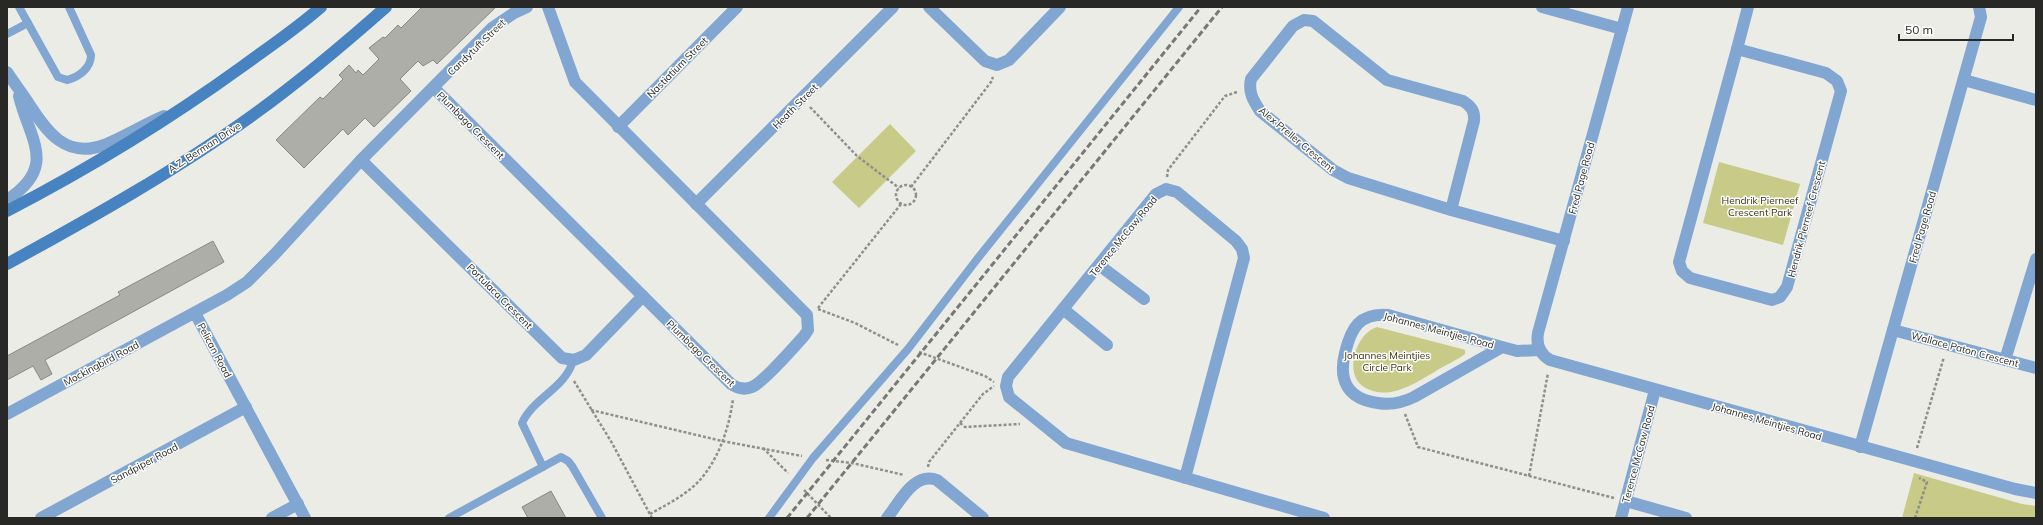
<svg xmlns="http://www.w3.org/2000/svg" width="2043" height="525" viewBox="0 0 2043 525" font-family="Mulish,sans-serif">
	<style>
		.green { fill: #c8ca87 }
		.building { fill: #adaea8; stroke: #888983 }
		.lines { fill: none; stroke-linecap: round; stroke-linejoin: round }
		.path { stroke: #8f8f8b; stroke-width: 2.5; stroke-dasharray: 3 2; stroke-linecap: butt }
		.lane { stroke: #80a6d1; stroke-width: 8 }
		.street { stroke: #80a6d1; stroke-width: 12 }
		.secondary { stroke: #4883c1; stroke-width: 12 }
		.rail { stroke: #787875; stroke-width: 3; stroke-dasharray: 6 3; stroke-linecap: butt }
		.labels { text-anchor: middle; stroke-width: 3; stroke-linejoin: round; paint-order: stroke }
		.street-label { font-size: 10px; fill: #282826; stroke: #fffffe }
		.park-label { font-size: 10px; fill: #31310c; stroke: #fffffe }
	</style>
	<rect width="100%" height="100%" fill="#ecece6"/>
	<g class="green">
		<polygon points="890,124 916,151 859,208 832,182"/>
		<polygon points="1719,162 1800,184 1783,245 1703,223"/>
		<path d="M1377 327 1462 349 1465 350V354C1456 361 1445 365 1436 371 1415 383 1389 402 1364 387 1343 374 1356 333 1377 327Z"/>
		<polygon points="1914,473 2022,504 2036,506 2036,518 1902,518"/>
	</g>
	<g class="building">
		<polygon points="422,7 496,7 437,64 433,60 423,66 418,61 400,79 411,91 374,127 365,118 348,135 343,129 304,168 276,140 320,97 323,99 343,79 339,75 349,65 356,73 358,70 363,75 379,59 369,48 383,37 385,38 398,25 401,28"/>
		<polygon points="213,241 224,262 45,360 52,374 41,380 33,366 7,380 7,356 120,295 118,292"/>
		<polygon points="551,491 566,518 528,518 522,507"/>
	</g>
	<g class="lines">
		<g class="path">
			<polyline points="810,107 857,156 899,188"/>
			<polyline points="1167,177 1168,170 1225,96 1237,92"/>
			<circle cx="906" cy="195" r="10"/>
			<polyline points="911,187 991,82 993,77"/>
			<polyline points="818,308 901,204"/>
			<polyline points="818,309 855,323 898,345"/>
			<polyline points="919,352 985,376 994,382"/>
			<polyline points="574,381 612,443 652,518"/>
			<polyline points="591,410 722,441 802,456"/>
			<polyline points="1405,414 1418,447 1614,498"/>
			<polyline points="960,423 965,427 1020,424"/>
			<polyline points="763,448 788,473"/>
			<polyline points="1917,448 1944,357"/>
			<polyline points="826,460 852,463 904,475"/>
			<polyline points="928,467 929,462 983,394 994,386"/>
			<polyline points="1529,476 1548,373"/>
			<polyline points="804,490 831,518"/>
			<path d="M650 514C666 505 686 495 699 481 719 459 729 428 733 399"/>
			<polyline points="1915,518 1927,482 1919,478"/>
		</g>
		<g class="lane">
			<path d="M19 7 58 77 67 80C79 77 91 68 91 55L69 7"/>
			<polyline points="7,34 28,23"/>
			<path d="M543 467 522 423C533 398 567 387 573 360"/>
			<polyline points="449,518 561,457 568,461 572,466 602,518"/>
			<polyline points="769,518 813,458 908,349 978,258 1179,7"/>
		</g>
		<g class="street">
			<polyline points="929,7 985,61 997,65 1009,60 1060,7"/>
			<polyline points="1542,7 1622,29"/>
			<path d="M1628 7 1538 333C1536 345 1540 354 1550 360L2015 489 2036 493"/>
			<polygon points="1737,49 1826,73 1837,81 1841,91 1787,287 1780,297 1772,300 1690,278 1682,271 1679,262"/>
			<polyline points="1737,49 1748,7"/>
			<path d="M7 72C14 83 22 93 29 104 47 132 66 159 104 145 124 137 143 125 164 116"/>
			<polyline points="1964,80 2036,100"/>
			<path d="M434 88 731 384C737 388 745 390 752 387 764 382 794 347 804 336L808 330 807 315 575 82 548 7"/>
			<polyline points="618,127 737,7"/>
			<polyline points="361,160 562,358 574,360 586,355 643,296"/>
			<path d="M7 200C58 166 30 141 19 96"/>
			<polyline points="696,204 893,7"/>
			<path d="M1451 210 1474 121C1475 111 1471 106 1463 101L1387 80 1313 21 1304 20 1293 26 1251 79C1248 92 1253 100 1260 111L1333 170 1348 178 1451 210 1564 241"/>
			<polyline points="1099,265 1144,299"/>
			<polyline points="1063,309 1107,345"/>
			<polyline points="195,313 305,518"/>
			<polyline points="1893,330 2036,368"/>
			<path d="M1502 347 1414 397C1402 403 1390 405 1378 403 1348 399 1338 381 1345 353 1351 328 1359 313 1388 315L1502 347 1517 351 1540 350"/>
			<polyline points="2005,360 2036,259"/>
			<polyline points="7,414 227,295 247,282 274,255 361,160 492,28 514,13 527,7"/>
			<polyline points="1860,447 1981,17 1979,7"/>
			<polyline points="1185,478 1244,258 1242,249 1236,241 1177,192 1166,189 1156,194 1008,377 1006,386 1009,397 1066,443 1324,518"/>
			<polyline points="1626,501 1686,518"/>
			<polyline points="41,518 246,407"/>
			<polyline points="272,518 298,504"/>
			<path d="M887 518C899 503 914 471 937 480L983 518"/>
			<polyline points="1621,518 1655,390"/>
		</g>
		<g class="secondary">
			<path d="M7 211C90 168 167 121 243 66 269 47 296 29 321 7"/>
			<path d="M7 264C91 218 175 171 253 115 299 82 343 45 386 7"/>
		</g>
		<g class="rail">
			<polyline points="787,518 1201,7"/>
			<polyline points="807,518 1222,7"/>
		</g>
	</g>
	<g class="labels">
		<g class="street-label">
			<text transform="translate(476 47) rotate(-44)" y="4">Candytuft Street</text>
			<text transform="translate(677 67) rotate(-45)" y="4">Nastiatium Street</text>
			<text transform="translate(795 106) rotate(-45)" y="4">Heath Street</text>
			<text transform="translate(471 125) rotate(45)" y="4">Plumbago Crescent</text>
			<text transform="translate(1297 139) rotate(40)" y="4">Alex Preller Crescent</text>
			<text transform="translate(204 147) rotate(-33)" y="4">A.Z. Berman Drive</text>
			<text transform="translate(1581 178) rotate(-75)" y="4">Fred Page Road</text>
			<text transform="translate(1806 219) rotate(-75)" y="4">Hendrik Pierneef Crescent</text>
			<text transform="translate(1922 227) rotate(-74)" y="4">Fred Page Road</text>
			<text transform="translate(1123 236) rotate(-51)" y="4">Terence McCaw Road</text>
			<text transform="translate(500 296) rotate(45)" y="4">Portulaca Crescent</text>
			<text transform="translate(1439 330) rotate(15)" y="4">Johannes Meintjies Road</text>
			<text transform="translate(1965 349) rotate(15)" y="4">Wallace Paton Crescent</text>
			<text transform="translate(215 350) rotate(62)" y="4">Pelican Road</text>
			<text transform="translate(701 353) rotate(44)" y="4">Plumbago Crescent</text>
			<text transform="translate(101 363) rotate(-28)" y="4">Mockingbird Road</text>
			<text transform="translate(1767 421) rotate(16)" y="4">Johannes Meintjies Road</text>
			<text transform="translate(1638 454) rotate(-75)" y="4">Terence McCaw Road</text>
			<text transform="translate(144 463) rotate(-28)" y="4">Sandpiper Road</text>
		</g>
		<g class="park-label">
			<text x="1760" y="204">Hendrik Pierneef<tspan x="1760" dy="12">Crescent Park</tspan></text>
			<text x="1387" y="359">Johannes Meintjies<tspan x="1387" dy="12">Circle Park</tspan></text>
		</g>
	</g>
	<rect width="2043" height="525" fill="none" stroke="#282826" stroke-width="16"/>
	<path d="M1899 34v6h114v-6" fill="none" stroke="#282826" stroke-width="2"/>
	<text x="1905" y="34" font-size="12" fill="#282826" stroke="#fffffe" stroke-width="3" paint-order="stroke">50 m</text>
</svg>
